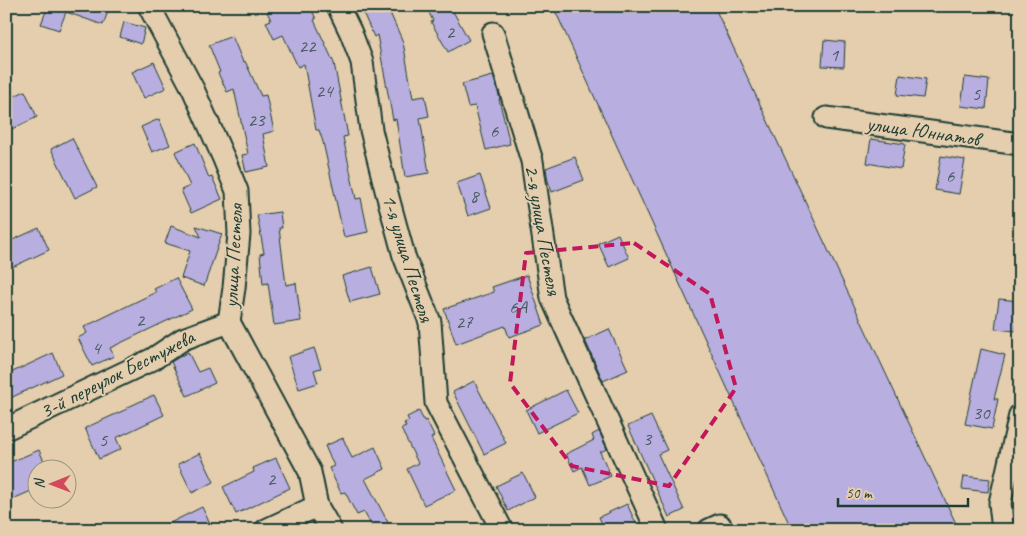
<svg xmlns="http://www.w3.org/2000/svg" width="1026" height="536" viewBox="0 0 1026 536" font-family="Caveat,sans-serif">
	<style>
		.building { fill: #b8aedf; stroke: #1f3d34 }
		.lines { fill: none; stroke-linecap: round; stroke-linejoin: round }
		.minor-casing { stroke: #1f3d34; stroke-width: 25 }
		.minor { stroke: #e4ceae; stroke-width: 21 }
		.marked { fill: none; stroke: #c2185b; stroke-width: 4; stroke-dasharray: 10 6; stroke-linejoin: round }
		.labels { text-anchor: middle; stroke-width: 4; stroke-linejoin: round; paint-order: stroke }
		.number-label { font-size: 19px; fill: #45595f }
		.street-label { font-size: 21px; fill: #1f3d34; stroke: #e4ceae }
	</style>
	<rect width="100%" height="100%" fill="#e4ceae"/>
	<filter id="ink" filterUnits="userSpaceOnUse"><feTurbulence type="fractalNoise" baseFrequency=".02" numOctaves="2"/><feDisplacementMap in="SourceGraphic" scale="10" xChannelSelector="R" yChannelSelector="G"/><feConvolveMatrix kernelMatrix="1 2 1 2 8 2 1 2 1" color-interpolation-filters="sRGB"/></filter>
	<g filter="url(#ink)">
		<g class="building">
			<polygon points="48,6 110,6 103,25 66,12 59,30 41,24"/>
			<polygon points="279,6 310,6 316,19 314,20 334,63 348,136 343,137 356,199 361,198 368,232 344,237 323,142 319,130 316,130 304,64 298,67 283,35 274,39 266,22 271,20 267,12"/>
			<polygon points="360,6 387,6 403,42 413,98 425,96 429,116 420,118 429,173 405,177 396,119 393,120 377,35 374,37"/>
			<polygon points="426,6 450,6 469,40 448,52 431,22 433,21"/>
			<polygon points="553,6 714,6 959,530 792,530"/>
			<polygon points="124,22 145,28 141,44 120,37"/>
			<polygon points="232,36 243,62 245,61 261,96 266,95 274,131 263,134 269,167 246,172 242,155 248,154 234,89 227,92 218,73 220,72 209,45"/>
			<polygon points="824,40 845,42 844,67 822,66"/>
			<polygon points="154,62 166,88 144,98 132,72"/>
			<polygon points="900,75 926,79 923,98 897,95"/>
			<polygon points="493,76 500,99 499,99 510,144 486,150 475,106 468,107 462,84"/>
			<polygon points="965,77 989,80 986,109 961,106"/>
			<polygon points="25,91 37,117 6,132 6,100"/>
			<polygon points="159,119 170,145 152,152 141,127"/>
			<polygon points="72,138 97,187 75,198 51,149"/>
			<polygon points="871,139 905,144 901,169 867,163"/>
			<polygon points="195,143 209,178 212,177 222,199 191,213 181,190 190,186 175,152"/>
			<polygon points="941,156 965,160 959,194 935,190"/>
			<polygon points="575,157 584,180 552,192 548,181 546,168"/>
			<polygon points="480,175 491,208 468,216 457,183"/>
			<polygon points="280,212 282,228 279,228 286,285 296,283 301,321 274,325 268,283 263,284 260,254 264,253 257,215"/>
			<polygon points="171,226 201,237 196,226 222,234 204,286 181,278 190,251 165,243"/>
			<polygon points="39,228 49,250 6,270 6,243"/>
			<polygon points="618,234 629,258 609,267 598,243"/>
			<polygon points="372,267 380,294 350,302 342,276"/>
			<polygon points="527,275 544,325 509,337 505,326 456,344 444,309 494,292 492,287"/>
			<polygon points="176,278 192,309 110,348 114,356 92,366 78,338 87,333 84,327 156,292 154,289"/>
			<polygon points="999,299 1020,301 1016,331 995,329"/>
			<polygon points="609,329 628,370 603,381 585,340"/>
			<polygon points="314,348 321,368 314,370 318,383 299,389 288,357"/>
			<polygon points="981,349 1005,355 994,399 998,399 992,429 965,424"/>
			<polygon points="188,352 198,372 208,368 215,383 187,396 171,362"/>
			<polygon points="53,353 62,374 6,400 6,375"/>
			<polygon points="474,381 506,443 484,454 453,392"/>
			<polygon points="566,390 578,413 537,433 526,410"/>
			<polygon points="154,395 164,415 116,438 121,449 99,459 85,428 127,409 126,408"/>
			<polygon points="419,411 424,421 426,420 434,436 431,438 456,490 424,505 407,469 418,463 401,429 406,427 404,423 409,421 407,417"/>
			<polygon points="651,416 667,450 658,454 684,510 669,517 628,426"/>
			<polygon points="599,431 607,449 600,452 611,476 590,485 582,467 574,471 566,454 594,440 592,435"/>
			<polygon points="343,438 352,458 375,447 385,469 365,479 392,530 374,530 364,512 357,515 345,492 341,493 329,468 334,466 325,446"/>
			<polygon points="39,450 47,468 38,468 38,488 6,502 6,464"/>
			<polygon points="200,453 214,482 192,493 178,464"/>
			<polygon points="276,458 290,488 236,514 223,487 254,472 253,468"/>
			<polygon points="523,473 535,497 508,511 496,486"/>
			<polygon points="964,476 990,479 988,492 962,489"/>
			<polygon points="627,504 639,530 605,530 599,517"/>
			<polygon points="202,507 213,530 156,530"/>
		</g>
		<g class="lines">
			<defs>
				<g id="minor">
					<polyline points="149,6 193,89 224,159 237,191 239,234 234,288 229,322 310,472 317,506 331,530"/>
					<polyline points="338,6 351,33 362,62 371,130 386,190 404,256 430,322 436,403 502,530"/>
					<polyline points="493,33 532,161 552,298 657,530"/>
					<polyline points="826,118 1020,144"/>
					<polyline points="6,429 153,359 183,339 229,322"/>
					<polyline points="266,530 317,506"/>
					<polyline points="709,530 720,525"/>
					<polyline points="1003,530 1000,503 1020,415"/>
				</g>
			</defs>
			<use href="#minor" class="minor-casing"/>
			<use href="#minor" class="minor"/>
		</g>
	</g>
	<path class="marked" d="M634 243 710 294 736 388 669 486 572 466 510 383 526 253Z"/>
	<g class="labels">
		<g class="number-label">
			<text x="450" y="38">2</text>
			<text x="307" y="52">22</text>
			<text x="834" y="61">1</text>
			<text x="324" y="97">24</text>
			<text x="976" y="100">5</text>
			<text x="256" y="126">23</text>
			<text x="494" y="137">6</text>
			<text x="950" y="182">6</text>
			<text x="474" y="202">8</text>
			<text x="518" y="313">6А</text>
			<text x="140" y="326">2</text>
			<text x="464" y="328">27</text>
			<text x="96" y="354">4</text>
			<text x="981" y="419">30</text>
			<text x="647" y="445">3</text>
			<text x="103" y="446">5</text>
			<text x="271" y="485">2</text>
		</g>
		<g class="street-label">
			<text transform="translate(923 131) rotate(8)" y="7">улица Юннатов</text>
			<text transform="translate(543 230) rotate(80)" y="7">2-я улица Пестеля</text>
			<text transform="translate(233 256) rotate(-87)" y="7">улица Пестеля</text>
			<text transform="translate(408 258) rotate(73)" y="7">1-я улица Пестеля</text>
			<text transform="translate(117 374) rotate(-27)" y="7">3-й переулок Бестужева</text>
		</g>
	</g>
	<rect width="1026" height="536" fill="none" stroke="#e4ceae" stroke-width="25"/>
	<rect x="12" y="12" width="1001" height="511" fill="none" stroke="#1f3d34" stroke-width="2" filter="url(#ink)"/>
	<g transform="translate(52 484) rotate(269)"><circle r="24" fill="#e4ceae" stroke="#95947d"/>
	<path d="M0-4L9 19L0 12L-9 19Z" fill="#d1495b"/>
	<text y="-8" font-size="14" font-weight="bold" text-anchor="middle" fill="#1f3d34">N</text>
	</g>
	<path d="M838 498v8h130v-8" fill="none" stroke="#1f3d34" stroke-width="2.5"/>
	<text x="846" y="498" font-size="15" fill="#1f3d34" stroke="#e4ceae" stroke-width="4" paint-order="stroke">50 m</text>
</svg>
